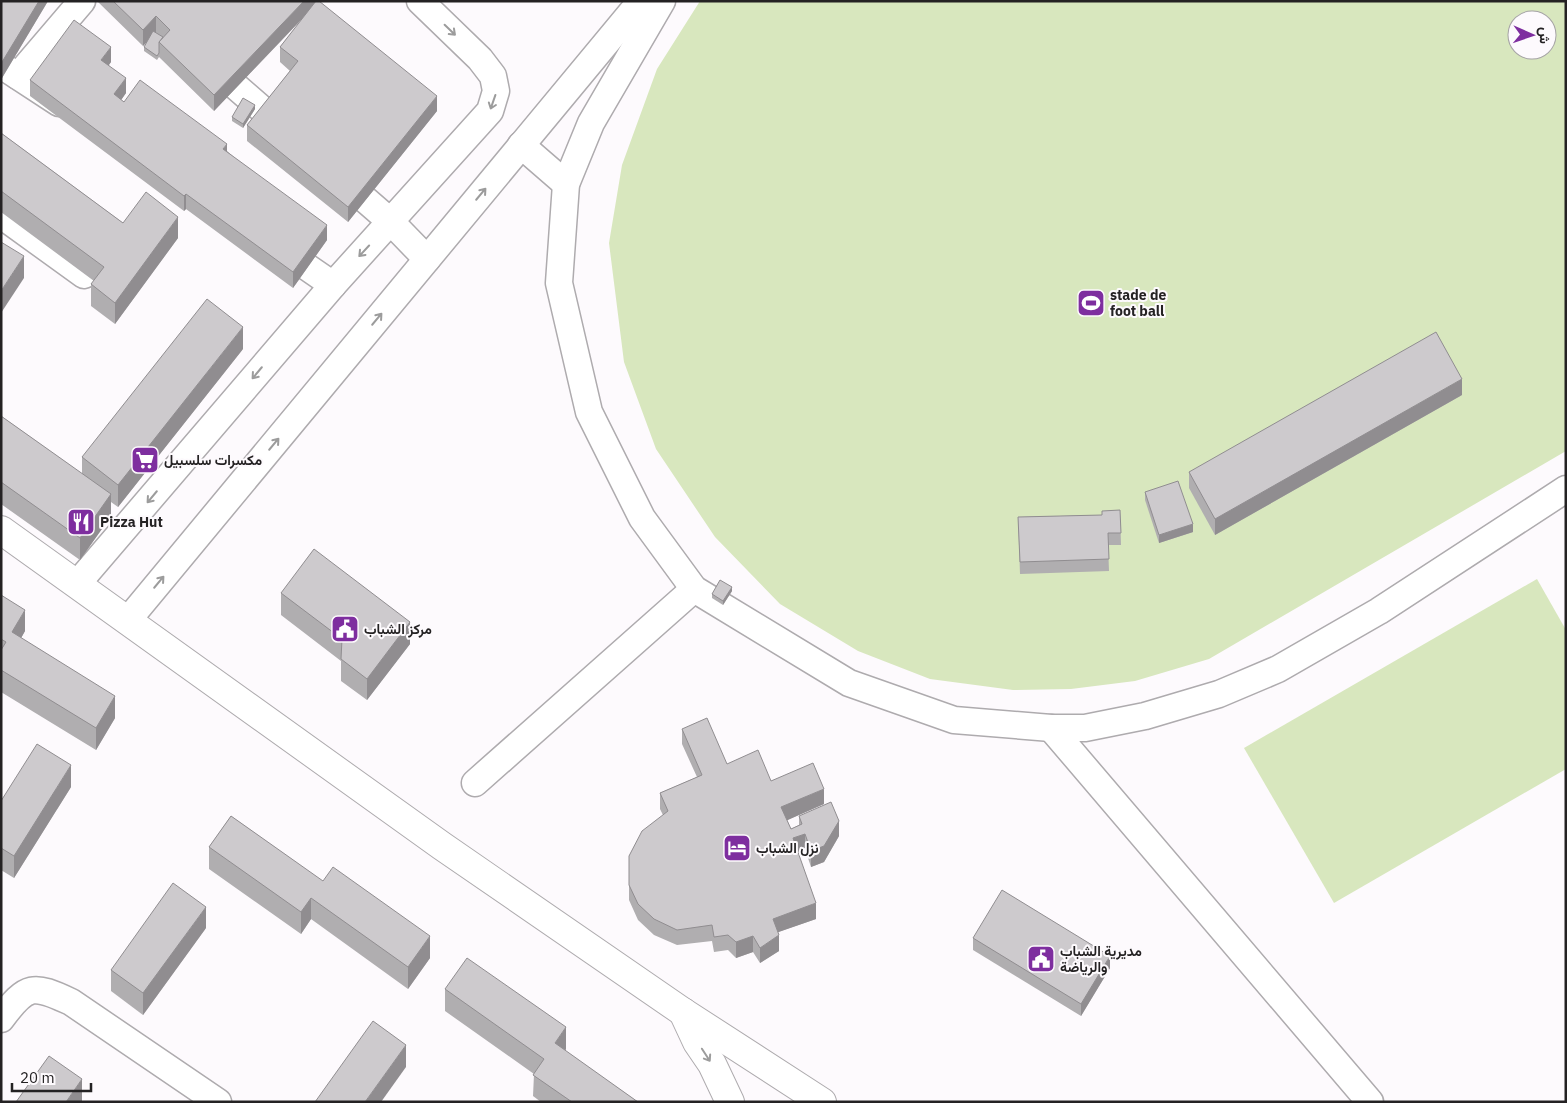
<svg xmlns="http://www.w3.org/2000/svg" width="1567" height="1103" viewBox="0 0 1567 1103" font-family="'IBM Plex Sans',Vazirmatn,sans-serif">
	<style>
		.pitch { fill: #d8e7be; fill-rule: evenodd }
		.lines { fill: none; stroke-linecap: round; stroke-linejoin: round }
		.minor-casing { stroke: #aeabae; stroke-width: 29 }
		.major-casing { stroke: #aeabae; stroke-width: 30 }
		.minor { stroke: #fff; stroke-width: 26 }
		.major { stroke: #fff; stroke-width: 28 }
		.wall { fill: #b0aeb0 }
		.shaded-wall { fill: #908d90 }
		.building { fill: #cdcacd; stroke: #908d90 }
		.oneway { stroke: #9c9c9c }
		.labels { text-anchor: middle; stroke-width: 4; stroke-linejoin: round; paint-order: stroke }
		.poi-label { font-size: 14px; font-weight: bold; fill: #242223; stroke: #fdfafd; text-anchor: start }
	</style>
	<rect width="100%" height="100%" fill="#fdfafd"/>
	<g class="pitch">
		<path d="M700 1H1566V451L1209 659 1135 681 1071 689 1013 690 930 679 858 651 780 604 715 537 656 449 624 362 609 243 622 165 657 69ZM1517 20H1547V50H1517Z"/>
		<polygon points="1537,579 1566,630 1566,769 1334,903 1244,748"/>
	</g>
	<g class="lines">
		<defs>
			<g id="minor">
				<polyline points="662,1 591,123 566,184 559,283 589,412 642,518 694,589 849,683 954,720 1051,728 1085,728 1145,716 1219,694 1278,669 1379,611 1566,489"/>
				<polyline points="210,64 287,131"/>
				<polyline points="1,65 59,103"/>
				<polyline points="18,76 82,1"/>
				<polyline points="521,145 566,184"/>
				<polyline points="338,176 391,222 427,259"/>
				<polyline points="1,215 84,275"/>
				<polyline points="278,247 333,285"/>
				<polyline points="77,584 333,285 490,111 496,91 493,76 480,59 420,1"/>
				<polyline points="128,620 641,1"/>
				<polyline points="1051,728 1370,1102"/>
				<polyline points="475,783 694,589"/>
				<path d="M1 1019C27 984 33 984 71 1002L218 1102"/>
			</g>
			<g id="major">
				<polyline points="1,530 442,846 683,1012 822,1102"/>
				<polyline points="683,1012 697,1042 712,1064 730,1102"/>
			</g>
		</defs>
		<use href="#minor" class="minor-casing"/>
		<use href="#major" class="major-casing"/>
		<use href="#minor" class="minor"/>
		<use href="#major" class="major"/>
	</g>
	<g class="wall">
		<polygon points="1,1 48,1 2,78 1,78"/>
		<polygon points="97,1 319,1 437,111 348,222 247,141 247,125 290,71 280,62 280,47 303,18 214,111 159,57 157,60 144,51 144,47 147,42 143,46"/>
		<polygon points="111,62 109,65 126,93 121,100 227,151 327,240 293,288 186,209 184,211 30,96 30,80"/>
		<polygon points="255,109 243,128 232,121 232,117"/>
		<polygon points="1,133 123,223 178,238 115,324 91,306 91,284 94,281 1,212"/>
		<polygon points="243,349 118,507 111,502 111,516 80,560 1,504 1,416 82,474 82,457"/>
		<polygon points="1462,395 1215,535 1189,488 1189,472"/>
		<polygon points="1145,492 1193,532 1159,543 1145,500"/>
		<polygon points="1120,510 1121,545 1108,545 1109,571 1020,574 1018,517 1102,515"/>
		<polygon points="732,591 723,605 712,598 712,594"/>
		<polygon points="281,593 410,644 367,700 341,681 341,661 281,615"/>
		<polygon points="1,595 25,631 21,638 115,718 96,750 1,692"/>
		<polygon points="682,729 727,764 771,781 824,804 787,820 791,829 799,825 799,816 839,836 824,862 811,867 805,849 798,852 816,919 778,932 779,951 760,963 753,952 736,958 728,950 714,952 712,941 677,945 654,935 638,920 629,900 629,856 663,815 660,809 660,793 697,777 682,744"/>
		<polygon points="71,787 14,878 1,870 1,801"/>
		<polygon points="231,816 430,958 408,989 311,919 301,934 209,869 209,847"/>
		<polygon points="206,928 143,1015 111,991 111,970"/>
		<polygon points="973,938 1110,968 1081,1016 973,950"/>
		<polygon points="445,989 566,1049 565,1051 638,1102 541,1102 533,1096 534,1074 445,1011"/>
	</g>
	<g class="shaded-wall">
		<polygon points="39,1 48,1 2,78 2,62"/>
		<polygon points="304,1 317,1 317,3 214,111 214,95"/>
		<polygon points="156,16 156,32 143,46 143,30"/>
		<polygon points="111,47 111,62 101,75 101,60"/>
		<polygon points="126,78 126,93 114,110 114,94"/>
		<polygon points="437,96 437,111 348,222 348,207"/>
		<polygon points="255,105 255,109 243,128 243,124"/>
		<polygon points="227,144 227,159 223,149"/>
		<polygon points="186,194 186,209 184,211 184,196"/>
		<polygon points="178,217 178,238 115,324 115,303"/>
		<polygon points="327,225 327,240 293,288 293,272"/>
		<polygon points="24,256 24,278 1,313 1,291"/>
		<polygon points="243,327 243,349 118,507 118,485"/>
		<polygon points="1462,379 1462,395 1215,535 1215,519"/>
		<polygon points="111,494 111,516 80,560 80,538"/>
		<polygon points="1193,524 1193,532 1159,543 1159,535"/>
		<polygon points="732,587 732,591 723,605 723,601"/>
		<polygon points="25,610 25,631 12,654 12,632"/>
		<polygon points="410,622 410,644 367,700 367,679"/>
		<polygon points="115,696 115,718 96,750 96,728"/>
		<polygon points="71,765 71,787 14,878 14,856"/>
		<polygon points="824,789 824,804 781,823 781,807"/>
		<polygon points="839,821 839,836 824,862 811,867 811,851"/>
		<polygon points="805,834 805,849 793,854 793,838"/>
		<polygon points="311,898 311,919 301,934 301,912"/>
		<polygon points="816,903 816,919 773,934 773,919"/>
		<polygon points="206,907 206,928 143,1015 143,993"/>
		<polygon points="779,935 779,951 760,963 760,948"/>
		<polygon points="430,936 430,958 408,989 408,967"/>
		<polygon points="753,936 753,952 736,958 736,942"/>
		<polygon points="1110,956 1110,968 1081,1016 1081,1004"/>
		<polygon points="566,1027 566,1049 555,1065 555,1043"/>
		<polygon points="406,1045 406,1067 381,1102 365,1102"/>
		<polygon points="82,1079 82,1102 66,1102"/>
	</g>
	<g class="building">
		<polygon points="1,1 39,1 2,62 1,62"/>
		<polygon points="113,1 304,1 214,95 159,42 170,30 156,16 143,30"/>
		<polygon points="316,1 319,1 437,96 348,207 247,125 298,61 280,47"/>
		<polygon points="74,20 111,47 101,60 126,78 114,94 124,102 140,80 227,144 223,149 327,225 293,272 186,194 184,196 30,80"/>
		<polygon points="153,31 163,37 159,42 159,53 157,56 144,47"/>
		<polygon points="243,98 255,105 243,124 232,117"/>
		<polygon points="1,133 123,223 146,192 178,217 115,303 91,284 104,267 1,191"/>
		<polygon points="1,242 24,256 1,291"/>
		<polygon points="207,299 243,327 118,485 82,457"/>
		<polygon points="1436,332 1462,379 1215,519 1189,472"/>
		<polygon points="1,416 111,494 80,538 1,482"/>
		<polygon points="1178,481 1193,524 1159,535 1145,492"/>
		<polygon points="1120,510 1121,533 1108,533 1109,559 1020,562 1018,517 1102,515 1102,511"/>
		<polygon points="314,549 410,622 367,679 341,659 342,639 281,593"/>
		<polygon points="720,580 732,587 723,601 712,594"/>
		<polygon points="1,595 25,610 12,632 115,696 96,728 1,670 1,650 6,642 1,639"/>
		<polygon points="707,718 727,764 758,750 771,781 813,763 824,789 781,807 791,829 802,824 799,816 831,802 839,821 824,846 811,851 805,834 793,838 816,903 773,919 779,935 760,948 753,936 736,942 728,935 714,937 712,925 677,930 654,919 638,904 629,885 629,856 642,831 668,811 660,793 702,775 682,729"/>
		<polygon points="37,744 71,765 14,856 1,848 1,801"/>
		<polygon points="231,816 323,881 333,867 430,936 408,967 311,898 301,912 209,847"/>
		<polygon points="173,883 206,907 143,993 111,970"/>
		<polygon points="1002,890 1110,956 1081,1004 973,938"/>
		<polygon points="467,958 566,1027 555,1043 638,1102 572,1102 533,1075 544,1059 445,989"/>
		<polygon points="373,1021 406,1045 365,1102 315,1102"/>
		<polygon points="49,1056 82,1079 66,1102 16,1102"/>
	</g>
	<defs><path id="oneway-shaft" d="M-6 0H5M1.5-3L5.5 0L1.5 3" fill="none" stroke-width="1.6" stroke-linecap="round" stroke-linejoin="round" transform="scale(1.25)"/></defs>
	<g class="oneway">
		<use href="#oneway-shaft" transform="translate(450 30) rotate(44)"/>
		<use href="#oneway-shaft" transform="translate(493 102) rotate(109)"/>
		<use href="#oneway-shaft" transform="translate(481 194) rotate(-50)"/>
		<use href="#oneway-shaft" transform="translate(364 251) rotate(133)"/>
		<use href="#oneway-shaft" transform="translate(377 319) rotate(-50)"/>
		<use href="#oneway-shaft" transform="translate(257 373) rotate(130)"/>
		<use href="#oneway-shaft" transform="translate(274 444) rotate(-50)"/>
		<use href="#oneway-shaft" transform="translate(152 497) rotate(130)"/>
		<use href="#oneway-shaft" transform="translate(159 582) rotate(-50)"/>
		<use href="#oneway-shaft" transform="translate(706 1055) rotate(57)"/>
	</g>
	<defs>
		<symbol id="stadium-square" viewBox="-11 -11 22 22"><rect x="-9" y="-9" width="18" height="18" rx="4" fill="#7e2e9f" stroke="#fdfafd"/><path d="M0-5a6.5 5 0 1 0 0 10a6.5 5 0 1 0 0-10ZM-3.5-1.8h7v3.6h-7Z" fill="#fff"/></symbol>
		<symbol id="supermarket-square" viewBox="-11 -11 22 22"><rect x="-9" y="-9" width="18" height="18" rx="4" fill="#7e2e9f" stroke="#fdfafd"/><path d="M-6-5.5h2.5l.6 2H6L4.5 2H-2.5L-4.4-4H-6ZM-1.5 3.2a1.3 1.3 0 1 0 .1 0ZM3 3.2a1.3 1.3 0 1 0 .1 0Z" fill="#fff"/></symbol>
		<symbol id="restaurant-square" viewBox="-11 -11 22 22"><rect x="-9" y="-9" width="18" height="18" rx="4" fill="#7e2e9f" stroke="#fdfafd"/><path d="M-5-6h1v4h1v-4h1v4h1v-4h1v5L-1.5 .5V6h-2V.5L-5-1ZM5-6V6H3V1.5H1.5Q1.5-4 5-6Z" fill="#fff"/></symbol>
		<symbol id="civic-square" viewBox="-11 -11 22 22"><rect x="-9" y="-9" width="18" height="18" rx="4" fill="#7e2e9f" stroke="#fdfafd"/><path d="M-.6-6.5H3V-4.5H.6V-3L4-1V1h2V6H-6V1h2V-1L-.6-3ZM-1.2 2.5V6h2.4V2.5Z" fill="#fff"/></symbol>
		<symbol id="hotel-square" viewBox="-11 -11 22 22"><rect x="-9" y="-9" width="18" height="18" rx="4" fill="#7e2e9f" stroke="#fdfafd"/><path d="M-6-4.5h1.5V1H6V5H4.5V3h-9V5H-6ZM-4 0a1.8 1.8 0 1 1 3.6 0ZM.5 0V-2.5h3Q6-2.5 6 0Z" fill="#fff"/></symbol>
	</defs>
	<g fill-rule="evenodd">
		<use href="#stadium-square" x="1075" y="287" width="32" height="32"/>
		<use href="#supermarket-square" x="129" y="444" width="32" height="32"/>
		<use href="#restaurant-square" x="65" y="506" width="32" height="32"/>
		<use href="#civic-square" x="329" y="613" width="32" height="32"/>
		<use href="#hotel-square" x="721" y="832" width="32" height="32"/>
		<use href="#civic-square" x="1025" y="943" width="32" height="32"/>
	</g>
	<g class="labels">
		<g class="poi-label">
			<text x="1110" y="300">stade de<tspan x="1110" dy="16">foot ball</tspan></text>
			<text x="164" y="465">مكسرات سلسبيل</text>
			<text x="100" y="527">Pizza Hut</text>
			<text x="364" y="634">مركز الشباب</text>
			<text x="756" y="853">نزل الشباب</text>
			<text x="1060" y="956">مديرية الشباب<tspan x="1060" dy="16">والرياضة</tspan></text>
		</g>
	</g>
	<rect width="1567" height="1103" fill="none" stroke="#242223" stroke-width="5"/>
	<g transform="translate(1532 35) rotate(92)"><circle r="24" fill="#fdfafd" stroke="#a6a4a6"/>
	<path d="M0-4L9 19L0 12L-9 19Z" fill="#7e2e9f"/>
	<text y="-8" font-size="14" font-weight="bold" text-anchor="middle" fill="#242223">ش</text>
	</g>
	<path d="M12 1083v8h79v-8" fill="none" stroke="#242223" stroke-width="2.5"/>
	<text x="20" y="1083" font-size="15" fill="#242223" stroke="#fdfafd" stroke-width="4" paint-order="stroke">20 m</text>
</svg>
